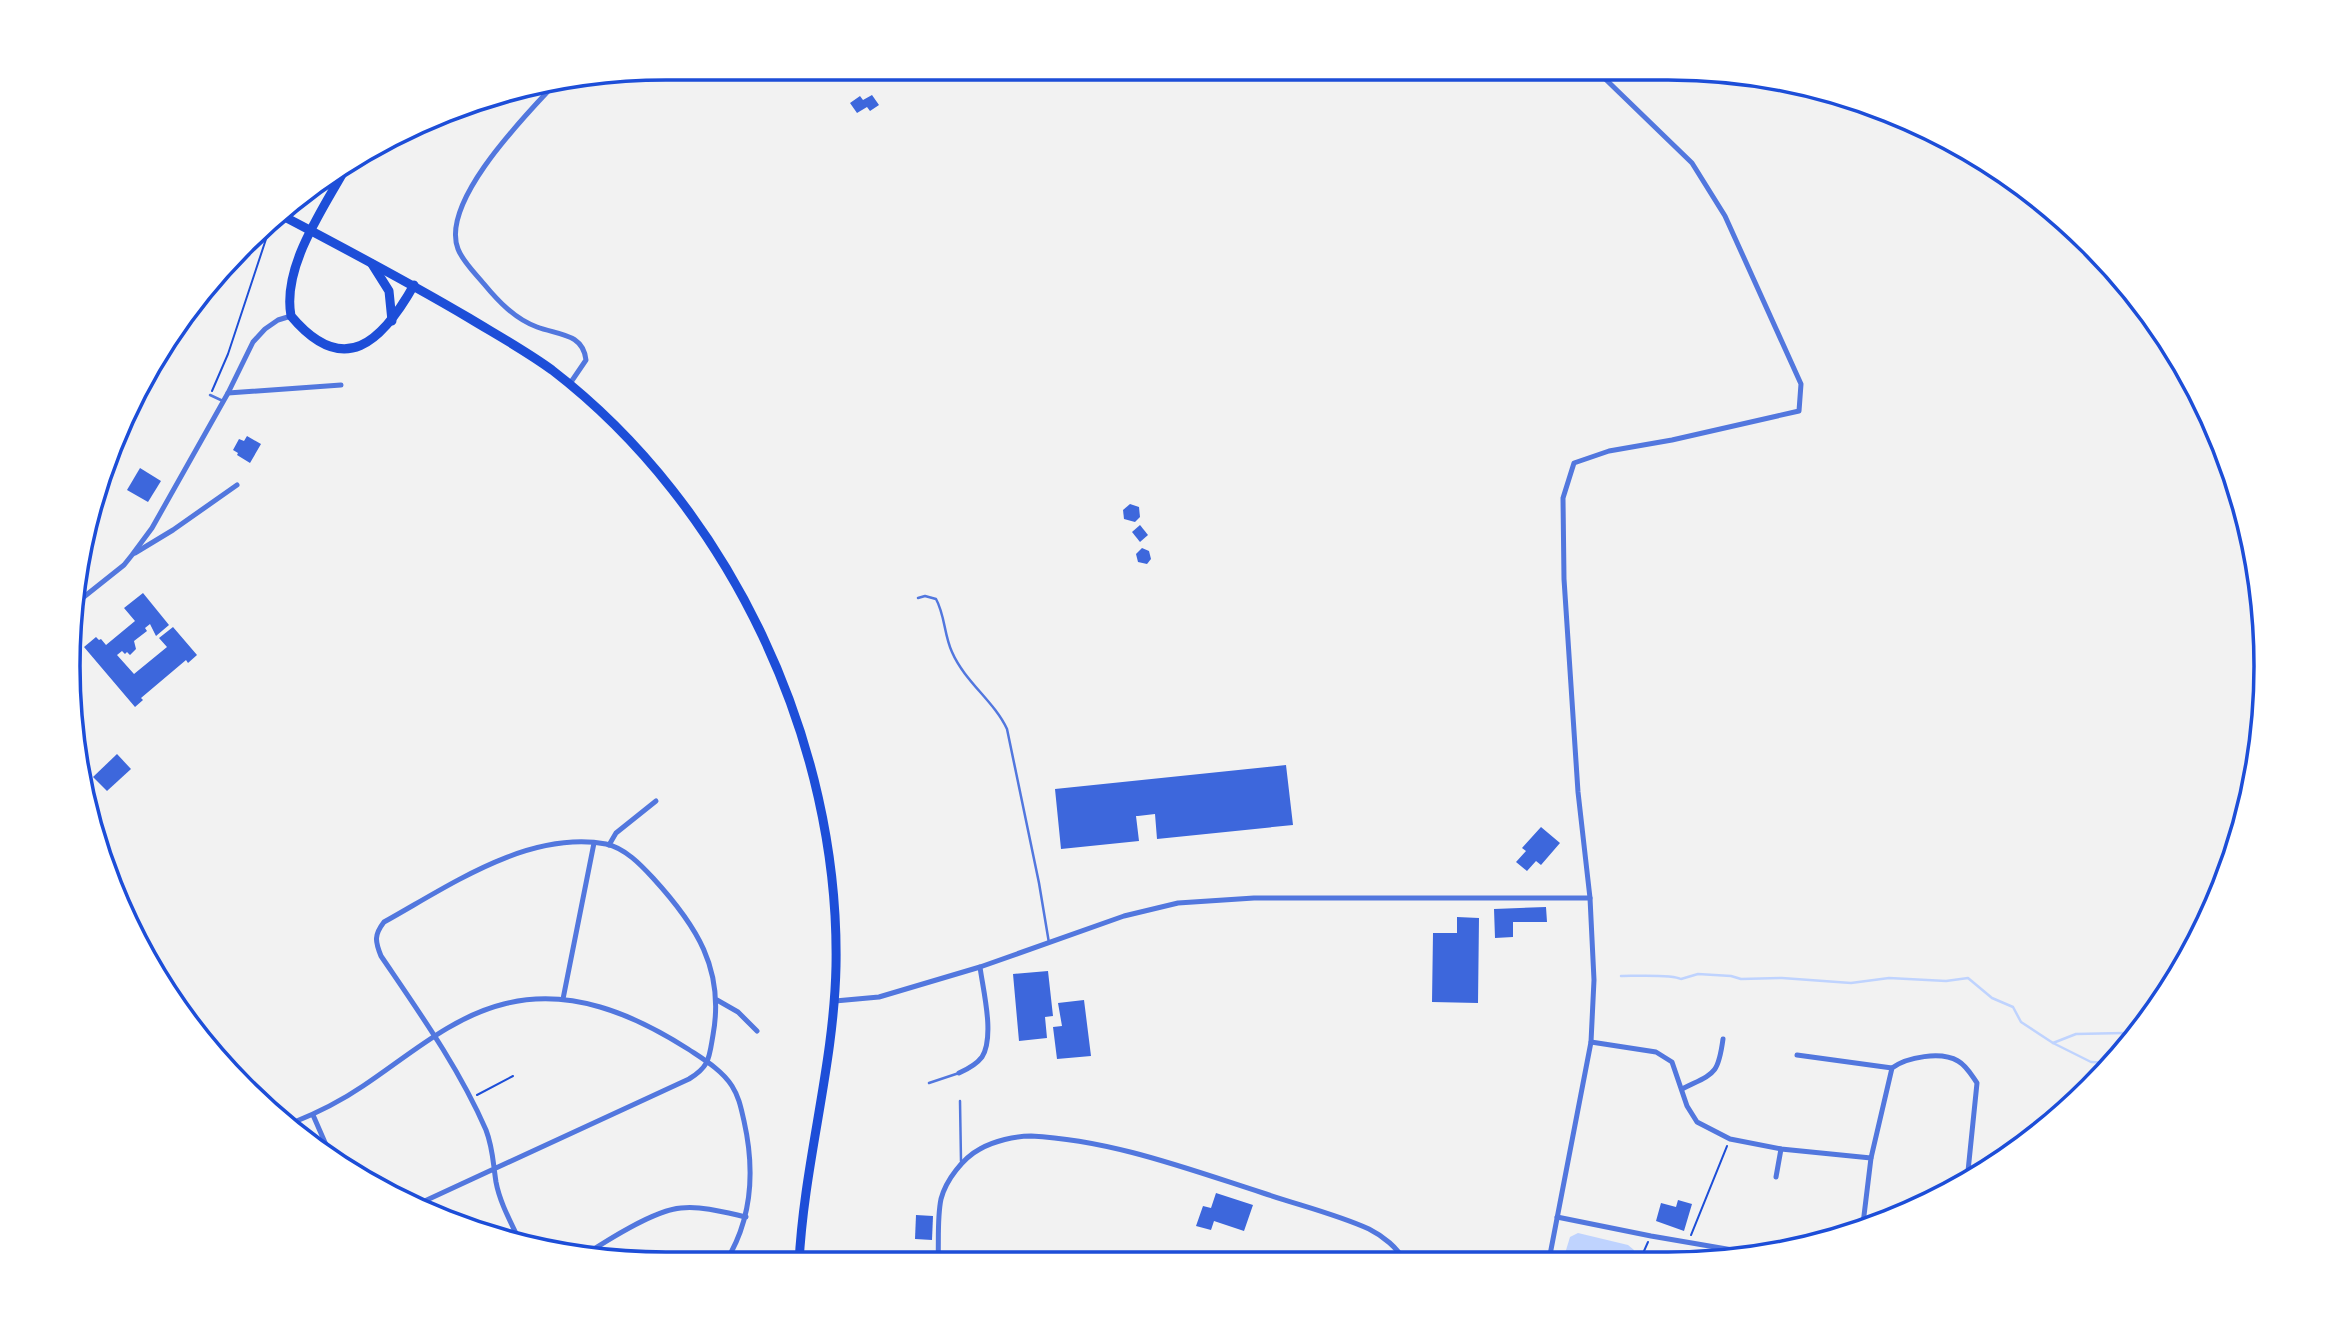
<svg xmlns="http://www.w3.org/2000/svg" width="2335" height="1333" viewBox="0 0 2335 1333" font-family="'Source Sans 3',sans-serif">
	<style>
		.water { fill: #bfd3fe }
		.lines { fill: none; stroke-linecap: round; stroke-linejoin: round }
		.stream { stroke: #bfd3fe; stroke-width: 2.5 }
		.building { fill: #3d67dc }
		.path { stroke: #1d4ed8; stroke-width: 2 }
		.service { stroke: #5277de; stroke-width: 2.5 }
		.minor { stroke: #5277de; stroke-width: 5 }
		.primary { stroke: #1d4ed8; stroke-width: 9 }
		.rim { fill: none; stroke: #1d4ed8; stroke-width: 3.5 }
	</style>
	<rect width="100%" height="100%" fill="#f2f2f2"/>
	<polygon class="water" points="1578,1233 1628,1245 1634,1250 1632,1260 1563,1260 1570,1237"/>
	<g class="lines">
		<g class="stream">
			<path d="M1621 976C1635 976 1672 974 1681 979L1698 974 1731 976 1741 979 1782 978 1851 983 1889 978 1946 981 1968 978 1992 998 2013 1007 2021 1022 2053 1043 2091 1062 2112 1063"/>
			<polyline points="2053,1043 2076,1034 2124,1033"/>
		</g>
	</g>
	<g class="building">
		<polygon points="872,95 879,105 870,111 867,107 857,113 850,103 860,96 863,100"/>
		<polygon points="247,436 261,444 250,463 237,455 238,453 233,450 239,439 244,441"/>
		<polygon points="140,468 161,481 148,502 127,490"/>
		<polygon points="1130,504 1139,507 1140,517 1135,522 1124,519 1123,510"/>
		<polygon points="1140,525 1148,535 1140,542 1132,532"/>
		<polygon points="1142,548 1149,551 1151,559 1147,564 1138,562 1136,554"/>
		<polygon points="143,593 169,625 156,636 150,624 145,628 147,631 134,641 136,649 130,655 127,652 125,654 122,651 117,655 134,674 167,647 159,638 173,627 197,655 188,663 186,660 141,698 143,700 135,707 84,647 96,637 99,640 101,639 106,645 135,621 124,608"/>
		<polygon points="117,754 131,769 107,791 93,777"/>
		<polygon points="1286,765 1293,825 1157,839 1155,814 1138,816 1136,816 1139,841 1061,849 1055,789"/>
		<polygon points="1541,827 1560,843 1541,865 1536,861 1527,871 1516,862 1526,851 1522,848"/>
		<polygon points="1546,907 1547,922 1513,922 1513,937 1495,938 1494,909"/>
		<polygon points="1457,917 1479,918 1478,1003 1432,1002 1433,933 1457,933"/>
		<polygon points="1048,971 1053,1016 1045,1017 1047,1038 1019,1041 1013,974"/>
		<polygon points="1084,1000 1091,1056 1057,1059 1053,1027 1062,1026 1058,1003"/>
		<polygon points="1216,1193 1253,1205 1244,1231 1214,1221 1211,1230 1196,1226 1203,1206 1211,1208"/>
		<polygon points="1678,1200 1692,1204 1684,1231 1656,1221 1661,1203 1676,1207"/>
		<polygon points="916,1215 933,1216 932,1240 915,1239"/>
	</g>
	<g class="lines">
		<g class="path">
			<polyline points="212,391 228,354 270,227"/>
			<polyline points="477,1095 513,1076"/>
			<polyline points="1691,1235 1727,1146"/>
			<polyline points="1640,1260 1648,1242"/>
		</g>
		<g class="service">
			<polyline points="210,395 223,401"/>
			<path d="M918 598 925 596 936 599C945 615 944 635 952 652 965 682 994 701 1007 729L1039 883 1049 943"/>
			<polyline points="929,1083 959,1073"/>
			<polyline points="960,1101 961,1161"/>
		</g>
		<g class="minor">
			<path d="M552 87C523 118 440 203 458 249 463 262 475 273 484 284 498 301 515 319 537 327 558 335 583 333 586 360L569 385"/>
			<polyline points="228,393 341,385"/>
			<polyline points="135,553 173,530 237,485"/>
			<polyline points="80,600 124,565 132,555 152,528 228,393 253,342 265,329 278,320 291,316"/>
			<polyline points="609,845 616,833 656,801"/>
			<polyline points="563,999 594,843"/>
			<polyline points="717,1000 738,1012 757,1031"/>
			<polyline points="835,1001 879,997 980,967 1124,916 1178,903 1254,898 1590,898"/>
			<polyline points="1591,1042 1656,1052 1672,1062 1687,1106 1697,1122 1730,1139 1781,1149 1871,1158"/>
			<polyline points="1797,1055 1892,1068"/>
			<path d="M959 1073C968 1069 976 1065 982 1057 995 1036 983 990 980 967"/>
			<path d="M1682 1089C1714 1073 1718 1076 1723 1039"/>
			<polyline points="313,1115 330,1154"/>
			<path d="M292 1123C317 1113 341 1101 363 1086 407 1057 451 1017 504 1004 570 987 633 1014 688 1049 703 1059 722 1070 732 1086 739 1097 741 1108 744 1121 755 1170 752 1220 725 1263"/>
			<polyline points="1968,1173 1980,1174"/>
			<polyline points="1776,1177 1781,1149"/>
			<path d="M416 1205 689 1079C710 1066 709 1058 713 1035 725 969 696 925 653 878 641 865 625 848 606 844 528 830 449 886 384 922 374 935 375 941 381 956 419 1012 459 1068 486 1130 493 1148 493 1163 496 1182 500 1204 513 1226 522 1246"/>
			<polyline points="1557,1217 1651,1236 1750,1253 1769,1254"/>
			<path d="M1862 1232 1871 1158 1892 1068C1907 1057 1941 1051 1958 1061 1967 1066 1972 1076 1977 1083L1967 1181"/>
			<path d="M583 1256C606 1241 654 1210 681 1208 703 1206 724 1212 746 1217"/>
			<polyline points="1549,1260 1591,1042 1594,980 1590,898 1578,792 1564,579 1563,498 1574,463 1609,451 1672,440 1799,411 1801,384 1725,216 1692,163 1595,69"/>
			<path d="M938 1262C939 1242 937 1218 941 1199 946 1180 963 1158 980 1149 994 1141 1015 1136 1031 1136 1111 1140 1188 1169 1263 1193 1298 1205 1336 1214 1369 1229 1383 1236 1398 1248 1404 1261"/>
		</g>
		<g class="primary">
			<path d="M345 169C322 211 282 267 291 316 344 379 382 342 414 285"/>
			<path d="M281 215C344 248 408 282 469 318 497 335 526 351 552 370 730 507 840 742 836 966 834 1066 804 1163 799 1263"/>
			<polyline points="372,264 389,291 392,321"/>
		</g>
	</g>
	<path d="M0 0H2335V1333H0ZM666 80H1668A586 586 0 0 1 2254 666V666A586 586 0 0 1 1668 1252H666A586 586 0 0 1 80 666V666A586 586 0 0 1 666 80Z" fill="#fff" fill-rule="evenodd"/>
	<path class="rim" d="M666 80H1668A586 586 0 0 1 2254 666V666A586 586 0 0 1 1668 1252H666A586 586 0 0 1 80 666V666A586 586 0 0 1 666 80Z"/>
</svg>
